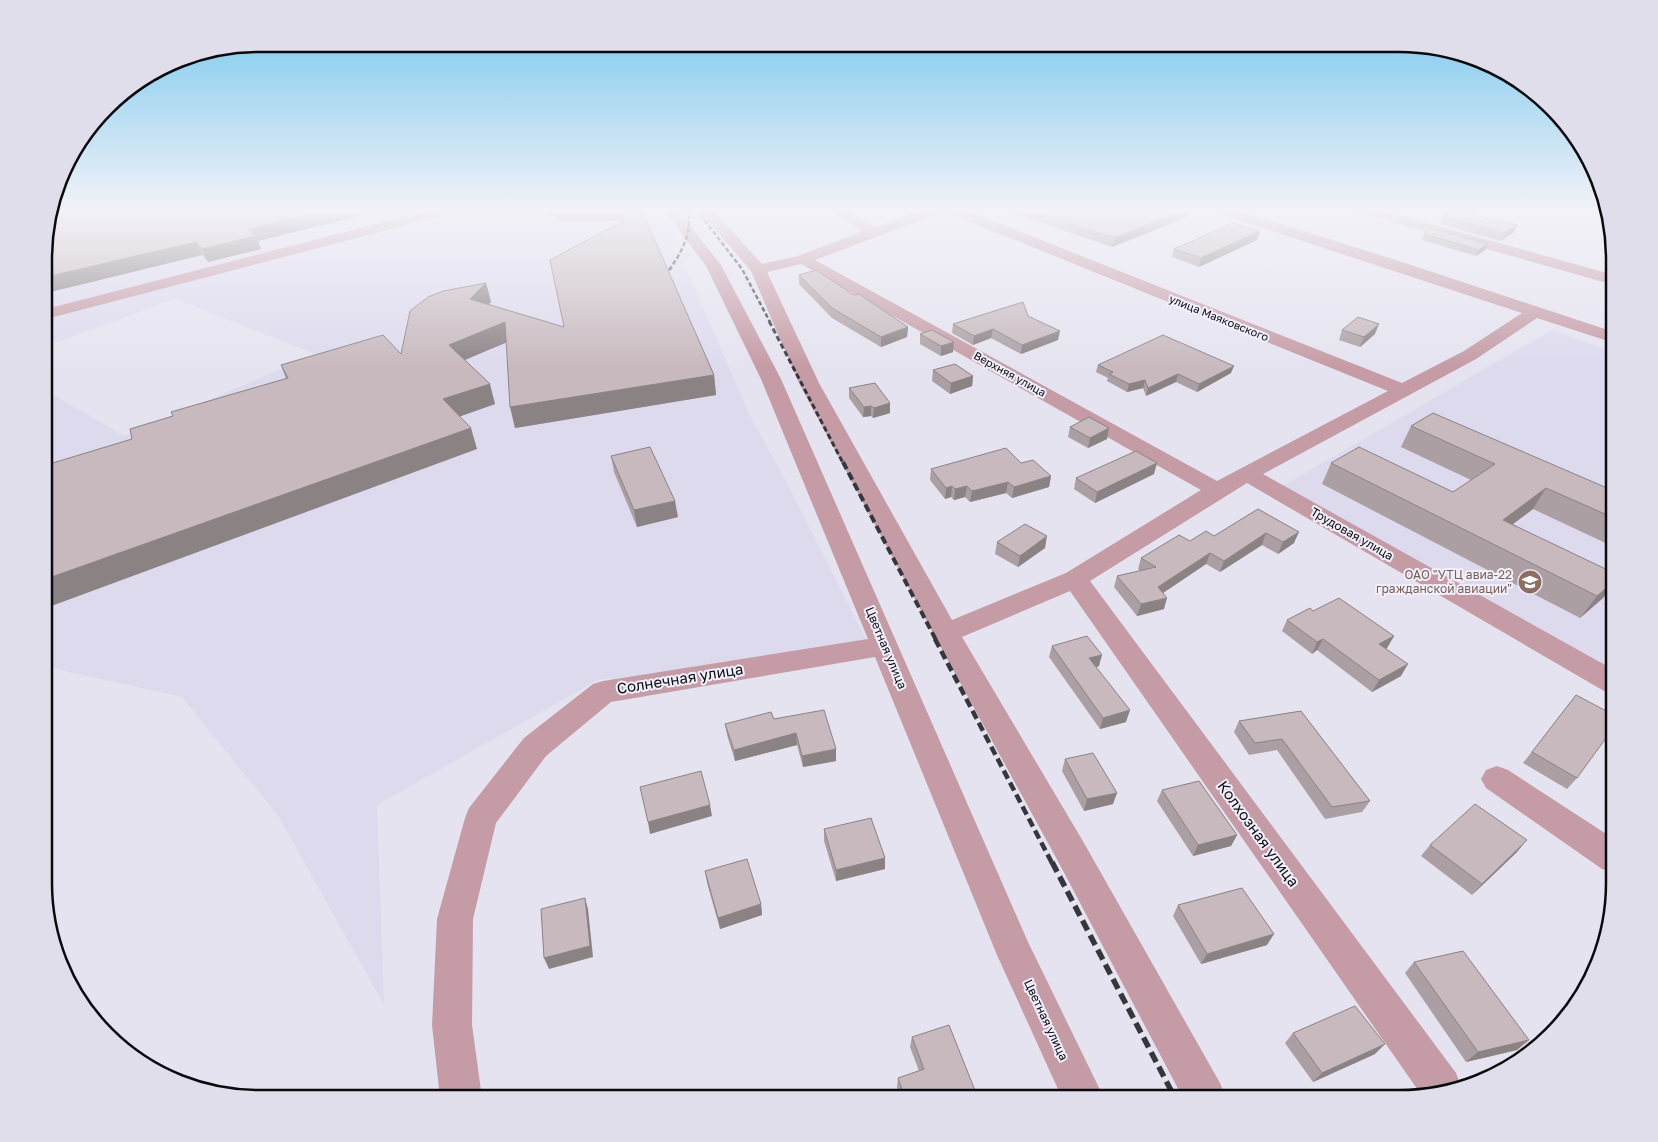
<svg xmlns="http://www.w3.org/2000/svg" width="1658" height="1142" viewBox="0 0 1658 1142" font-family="'Golos Text',sans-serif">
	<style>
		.built { fill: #dddaee }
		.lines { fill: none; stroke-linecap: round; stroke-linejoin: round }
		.minor { fill: #c59ba5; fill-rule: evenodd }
		.rail-far4 { stroke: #37363c; stroke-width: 2.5; stroke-dasharray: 4.5 2.5; stroke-linecap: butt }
		.rail-far3 { stroke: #37363c; stroke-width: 3; stroke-dasharray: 5.5 3; stroke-linecap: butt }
		.rail-far2 { stroke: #37363c; stroke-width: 4; stroke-dasharray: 8 4; stroke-linecap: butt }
		.rail-far1 { stroke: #37363c; stroke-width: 4.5; stroke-dasharray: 9 4.5; stroke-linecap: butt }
		.rail { stroke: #37363c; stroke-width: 5.5; stroke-dasharray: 11 5.5; stroke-linecap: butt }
		.wall { fill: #ab9fa3 }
		.shaded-wall { fill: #8b8284 }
		.building { fill: #c7b9bd; stroke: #8b8284 }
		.labels { text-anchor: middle; stroke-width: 4; stroke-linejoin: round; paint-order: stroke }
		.far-street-label { font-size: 11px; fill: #0b0b0f; stroke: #f2f0fd }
		.street-label { font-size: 12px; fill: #0b0b0f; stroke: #f2f0fd }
		.education-label { font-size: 12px; fill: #785e54; stroke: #f2f0fd; text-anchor: end }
		.near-street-label { font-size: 15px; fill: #0b0b0f; stroke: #f2f0fd }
		.rim { fill: none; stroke: #0b0b0f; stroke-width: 2.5 }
	</style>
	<rect width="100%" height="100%" fill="#e5e3ef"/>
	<g class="built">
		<polygon points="53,209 632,209 624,217 604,227 660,223 674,225 673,253 692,254 683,261 750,416 781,472 867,641 673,672 598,680 377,805 384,1005 279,817 182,697 46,667 46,390 124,436 316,354 175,299 46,346 46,232"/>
		<polygon points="1552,330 1614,352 1614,675 1279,488"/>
	</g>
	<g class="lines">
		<g class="minor">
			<polygon points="435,209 458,209 456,212 46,319 46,309"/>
			<polygon points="663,209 677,209 721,265 781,379 1028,942 1104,1098 1062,1098 997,955 875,657 611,702 546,756 496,823 473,919 472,1025 482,1098 440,1098 432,1025 437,919 465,818 469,808 524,738 593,684 603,681 868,639 761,379 706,266"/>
			<path d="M698 209H712L762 264 798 256 863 231 826 209H843L876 227 924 209H944L942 212 815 260 1217 481 1388 391 946 212 944 209H963L1402 383 1464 351 1522 313 1214 212 1212 209H1233L1405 263 1614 332V343L1537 318 1476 359 1263 474 1614 670V694L1604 691 1247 483 1090 581 1456 1073 1460 1084 1420 1093 1070 591 962 637 1084 843 1220 1083 1226 1098H1183L1060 865 933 633 799 383 751 271ZM801 264 1201 490 1066 573 952 620 819 383 767 272Z"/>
			<polygon points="1355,209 1377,209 1614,275 1614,285 1357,212"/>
			<polygon points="1497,766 1508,770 1614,839 1614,873 1602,869 1486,788 1481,779 1486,770"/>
		</g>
		<g class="rail-far4">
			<polyline points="696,209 742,269 770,322"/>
			<path d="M665 276C680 255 693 235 688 209"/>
		</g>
		<polyline class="rail-far3" points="769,321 843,463"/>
		<polyline class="rail-far2" points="843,462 936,640"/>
		<polyline class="rail-far1" points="935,639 1052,863"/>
		<polyline class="rail" points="1052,862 1175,1098"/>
	</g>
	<g class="wall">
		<polygon points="53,209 388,209 258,241 261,249 208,262 202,255 46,293 46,232"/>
		<polygon points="538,209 624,209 625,220 714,375 716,395 515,428 506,342 465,360 495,404 460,416 477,449 132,439 173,416 286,379 281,365 401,354 486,283 491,302 488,304 564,327 624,221 560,221"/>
		<polygon points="1002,209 1190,209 1188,217 1112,247"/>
		<polygon points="1451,209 1481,209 1473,214 1517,225 1513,233 1500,241 1440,224 1443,216"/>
		<polygon points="1260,231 1257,240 1199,267 1172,257 1174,249"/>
		<polygon points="1424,234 1488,244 1485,250 1476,256 1422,240"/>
		<polygon points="1611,238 1614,246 1614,251 1604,249 1609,240"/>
		<polygon points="799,275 854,295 908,327 907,337 881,347 832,318 799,284"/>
		<polygon points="1028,316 1058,340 1021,354 991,338 973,345 952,333 953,324"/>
		<polygon points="1342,330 1375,334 1360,347 1339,340"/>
		<polygon points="920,334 953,352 941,356 920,344"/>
		<polygon points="1098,365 1231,373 1197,392 1176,382 1146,396 1143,388 1127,392 1107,381 1108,378 1096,372"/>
		<polygon points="933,370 973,376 972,386 950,394 932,381"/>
		<polygon points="849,388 890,403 890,413 873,418 871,416 863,417 849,398"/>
		<polygon points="1411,426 1614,491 1614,547 1533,509 1513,524 1603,598 1580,618 1322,484 1331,463 1453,492 1471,480 1401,447"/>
		<polygon points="1070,427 1107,439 1088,448 1068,437"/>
		<polygon points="611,456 678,517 637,527 614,472"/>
		<polygon points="1021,463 1051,476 1049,487 1012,498 1006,493 970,502 965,497 954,500 951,497 945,499 930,480 931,469"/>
		<polygon points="1154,474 1095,503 1074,489 1076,478"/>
		<polygon points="1258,509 1294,543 1278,554 1262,545 1220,572 1206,564 1163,593 1164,609 1137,616 1114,587 1117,576 1140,571 1138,569 1141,558 1190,541 1214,536"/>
		<polygon points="997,542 1045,548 1018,567 995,554"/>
		<polygon points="1287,620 1394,636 1387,648 1386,649 1401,676 1372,692 1317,650 1312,654 1282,631"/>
		<polygon points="1052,646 1099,666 1096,667 1126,722 1100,729 1049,657"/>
		<polygon points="1576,695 1577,778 1567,789 1523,763"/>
		<polygon points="1301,711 1370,801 1362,812 1325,819 1277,750 1249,755 1234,732 1239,721"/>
		<polygon points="774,719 836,761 803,767 797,745 735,761 727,735 725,724"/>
		<polygon points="1065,759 1113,804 1084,811 1062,771"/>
		<polygon points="1162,790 1237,835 1231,846 1193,856 1157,801"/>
		<polygon points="824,829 885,858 885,869 836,881 824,841"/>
		<polygon points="1430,845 1517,852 1472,895 1421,856"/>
		<polygon points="705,871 761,904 762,915 720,929 707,883"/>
		<polygon points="1178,905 1267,945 1201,964 1173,916"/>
		<polygon points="1414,962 1529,1040 1517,1050 1466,1062 1405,973"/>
		<polygon points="1293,1033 1375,1054 1313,1082 1285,1043"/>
		<polygon points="912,1037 978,1098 900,1098 897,1087 898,1078 919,1071 910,1047"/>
	</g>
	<g class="shaded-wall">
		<polygon points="333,209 388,209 258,241 261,249 208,262 202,249 248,229"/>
		<polygon points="1189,209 1190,209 1188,217 1112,247 1114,238"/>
		<polygon points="1472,209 1481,209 1462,221 1466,213"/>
		<polygon points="1517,225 1513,233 1500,241 1504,233"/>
		<polygon points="1260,231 1257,240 1199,267 1201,258"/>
		<polygon points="196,242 202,255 46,293 46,277"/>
		<polygon points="1488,244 1485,250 1476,256 1479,250"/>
		<polygon points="486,283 491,302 475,317 470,299"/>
		<polygon points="505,322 510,341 455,364 449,345"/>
		<polygon points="1379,324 1375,334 1360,347 1364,337"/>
		<polygon points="908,327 907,337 881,347 881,337"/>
		<polygon points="993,329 991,338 973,345 974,336"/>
		<polygon points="1060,331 1058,340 1021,354 1022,345"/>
		<polygon points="954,342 953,352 941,356 941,346"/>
		<polygon points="1234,366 1231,373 1197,392 1199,384"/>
		<polygon points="1178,374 1176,382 1146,396 1148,388"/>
		<polygon points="714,375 716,395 515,428 510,407"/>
		<polygon points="973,376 972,386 950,394 951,383"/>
		<polygon points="1145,380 1143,388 1127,392 1129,384"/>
		<polygon points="490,384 495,404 450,420 443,399"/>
		<polygon points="890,403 890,413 873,418 874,408"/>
		<polygon points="871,406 871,416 863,417 864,407"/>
		<polygon points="471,428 477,449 46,608 46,579"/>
		<polygon points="1109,428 1107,439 1088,448 1090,438"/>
		<polygon points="1157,463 1154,474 1095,503 1097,492"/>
		<polygon points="1051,476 1049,487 1012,498 1014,487"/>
		<polygon points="1008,482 1006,493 970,502 972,491"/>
		<polygon points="952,486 951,497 945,499 946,488"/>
		<polygon points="967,486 965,497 954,500 955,489"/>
		<polygon points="1546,488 1533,509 1490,541 1503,520"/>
		<polygon points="675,501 678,517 637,527 634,510"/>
		<polygon points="1299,532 1294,543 1278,554 1283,542"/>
		<polygon points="1266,533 1262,545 1220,572 1224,561"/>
		<polygon points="1047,536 1045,548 1018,567 1020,556"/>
		<polygon points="1210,553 1206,564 1154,599 1158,587"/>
		<polygon points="1614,581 1614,584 1603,598 1580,618 1597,596"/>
		<polygon points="1167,598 1164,609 1137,616 1141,604"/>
		<polygon points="1394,636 1387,648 1373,656 1379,644"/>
		<polygon points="1323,639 1317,650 1312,654 1317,642"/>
		<polygon points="1102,655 1099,666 1086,670 1089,658"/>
		<polygon points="1408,664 1401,676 1372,692 1379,680"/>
		<polygon points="1130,710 1126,722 1100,729 1103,718"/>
		<polygon points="796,733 797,745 735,761 734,750"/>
		<polygon points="836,749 836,761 803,767 802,756"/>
		<polygon points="1117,793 1113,804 1084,811 1087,799"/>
		<polygon points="710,805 712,816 650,834 648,822"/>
		<polygon points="1237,835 1231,846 1193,856 1198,845"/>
		<polygon points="1527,840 1517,852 1472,895 1482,884"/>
		<polygon points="885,858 885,869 836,881 836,870"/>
		<polygon points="585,898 588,909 593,957 549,969 544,958"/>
		<polygon points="761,904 762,915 720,929 718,918"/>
		<polygon points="1274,934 1267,945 1201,964 1207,954"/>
		<polygon points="1529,1040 1517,1050 1466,1062 1478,1052"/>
		<polygon points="1385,1044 1375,1054 1313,1082 1322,1073"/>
	</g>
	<g class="building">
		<polygon points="53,209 333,209 248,229 256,236 202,249 196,242 46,277 46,232"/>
		<polygon points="1027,209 1189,209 1114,238"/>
		<polygon points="1451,209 1472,209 1466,213 1517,225 1504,233 1443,216"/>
		<polygon points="642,211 714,375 510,407 505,322 449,345 490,384 443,399 471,428 46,579 46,465 132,439 130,429 173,416 171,412 288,378 281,365 383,335 401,354 410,311 428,297 443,291 486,283 470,299 564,327 550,260"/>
		<polygon points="1233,223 1260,231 1201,258 1174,249"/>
		<polygon points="1431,228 1488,244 1479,250 1424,234"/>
		<polygon points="816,270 854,295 859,294 908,327 881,337 832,308 799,275"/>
		<polygon points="1023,302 1028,316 1060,331 1022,345 993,329 974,336 953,324"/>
		<polygon points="1358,317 1379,324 1364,337 1342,330"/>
		<polygon points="932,330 954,342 941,346 920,334"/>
		<polygon points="1163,335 1234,366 1199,384 1178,374 1148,388 1145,380 1129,384 1109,374 1113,372 1098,365"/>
		<polygon points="955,364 973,376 951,383 933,370"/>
		<polygon points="875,383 890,403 874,408 871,406 864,407 849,388"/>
		<polygon points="1433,413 1614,491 1614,518 1546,488 1503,520 1614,573 1614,581 1597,596 1331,463 1359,447 1453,492 1495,464 1411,426"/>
		<polygon points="1089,417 1109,428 1090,438 1070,427"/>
		<polygon points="650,447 675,501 634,510 611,456"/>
		<polygon points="1006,448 1021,463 1033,460 1051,476 1014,487 1008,482 972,491 967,486 955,489 952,486 946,488 931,469"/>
		<polygon points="1136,451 1157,463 1097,492 1076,478"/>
		<polygon points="1258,509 1299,532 1283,542 1266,533 1224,561 1210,553 1158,587 1167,598 1141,604 1117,576 1156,567 1141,558 1179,535 1190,541 1206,531 1214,536"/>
		<polygon points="1025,524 1047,536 1020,556 997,542"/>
		<polygon points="1339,598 1394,636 1379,644 1408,664 1379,680 1323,639 1317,642 1287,620 1310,608 1313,611"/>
		<polygon points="1087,636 1102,655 1089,658 1130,710 1103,718 1052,646"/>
		<polygon points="1576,695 1614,715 1614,727 1577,778 1532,752"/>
		<polygon points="824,710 836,749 802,756 796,733 734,750 725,724 771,712 774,719"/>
		<polygon points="1301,711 1370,801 1332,807 1282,739 1255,743 1239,721"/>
		<polygon points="1093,753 1117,793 1087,799 1065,759"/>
		<polygon points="701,771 710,805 648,822 640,787"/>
		<polygon points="1199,781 1237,835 1198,845 1162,790"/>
		<polygon points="1475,804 1527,840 1482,884 1430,845"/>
		<polygon points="871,818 885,858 836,870 824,829"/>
		<polygon points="747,859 761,904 718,918 705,871"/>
		<polygon points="1242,888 1274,934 1207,954 1178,905"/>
		<polygon points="585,898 590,946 544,958 541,909"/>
		<polygon points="1463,951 1529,1040 1478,1052 1414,962"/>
		<polygon points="1355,1006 1385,1044 1322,1073 1293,1033"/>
		<polygon points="949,1025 978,1098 905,1098 898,1078 924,1069 912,1037"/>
	</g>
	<linearGradient id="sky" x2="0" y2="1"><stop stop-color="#73c6ed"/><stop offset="0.57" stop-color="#f3f2f8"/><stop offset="1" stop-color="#f3f2f8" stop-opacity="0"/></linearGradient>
	<rect width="1658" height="369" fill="url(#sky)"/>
	<defs>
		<symbol id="university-disc" viewBox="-11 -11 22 22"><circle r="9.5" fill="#8d6e63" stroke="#f2f0fd"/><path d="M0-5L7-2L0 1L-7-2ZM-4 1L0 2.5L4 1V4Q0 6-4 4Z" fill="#fff"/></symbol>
	</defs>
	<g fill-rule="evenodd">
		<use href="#university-disc" x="1516" y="568" width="28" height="28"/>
	</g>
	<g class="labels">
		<g class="far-street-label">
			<text transform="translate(1219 318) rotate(22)" y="4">улица Маяковского</text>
			<text transform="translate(1010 374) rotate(29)" y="4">Верхняя улица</text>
		</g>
		<g class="street-label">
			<text transform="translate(1352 534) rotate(30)" y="4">Трудовая улица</text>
			<text transform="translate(886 648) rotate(67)" y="4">Цветная улица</text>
			<text transform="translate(1046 1020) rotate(65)" y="4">Цветная улица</text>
		</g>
		<g class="education-label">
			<text x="1512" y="579">ОАО "УТЦ авиа-22<tspan x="1512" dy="14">гражданской авиации"</tspan></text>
		</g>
		<g class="near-street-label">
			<text transform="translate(680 679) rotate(-9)" y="5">Солнечная улица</text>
			<text transform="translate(1258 834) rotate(54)" y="5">Колхозная улица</text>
		</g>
	</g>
	<path d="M0 0H1658V1142H0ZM259 52H1399A207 207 0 0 1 1606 259V883A207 207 0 0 1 1399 1090H259A207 207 0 0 1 52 883V259A207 207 0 0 1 259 52Z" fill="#e0deea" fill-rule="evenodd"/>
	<path class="rim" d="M259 52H1399A207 207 0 0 1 1606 259V883A207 207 0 0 1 1399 1090H259A207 207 0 0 1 52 883V259A207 207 0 0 1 259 52Z"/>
</svg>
